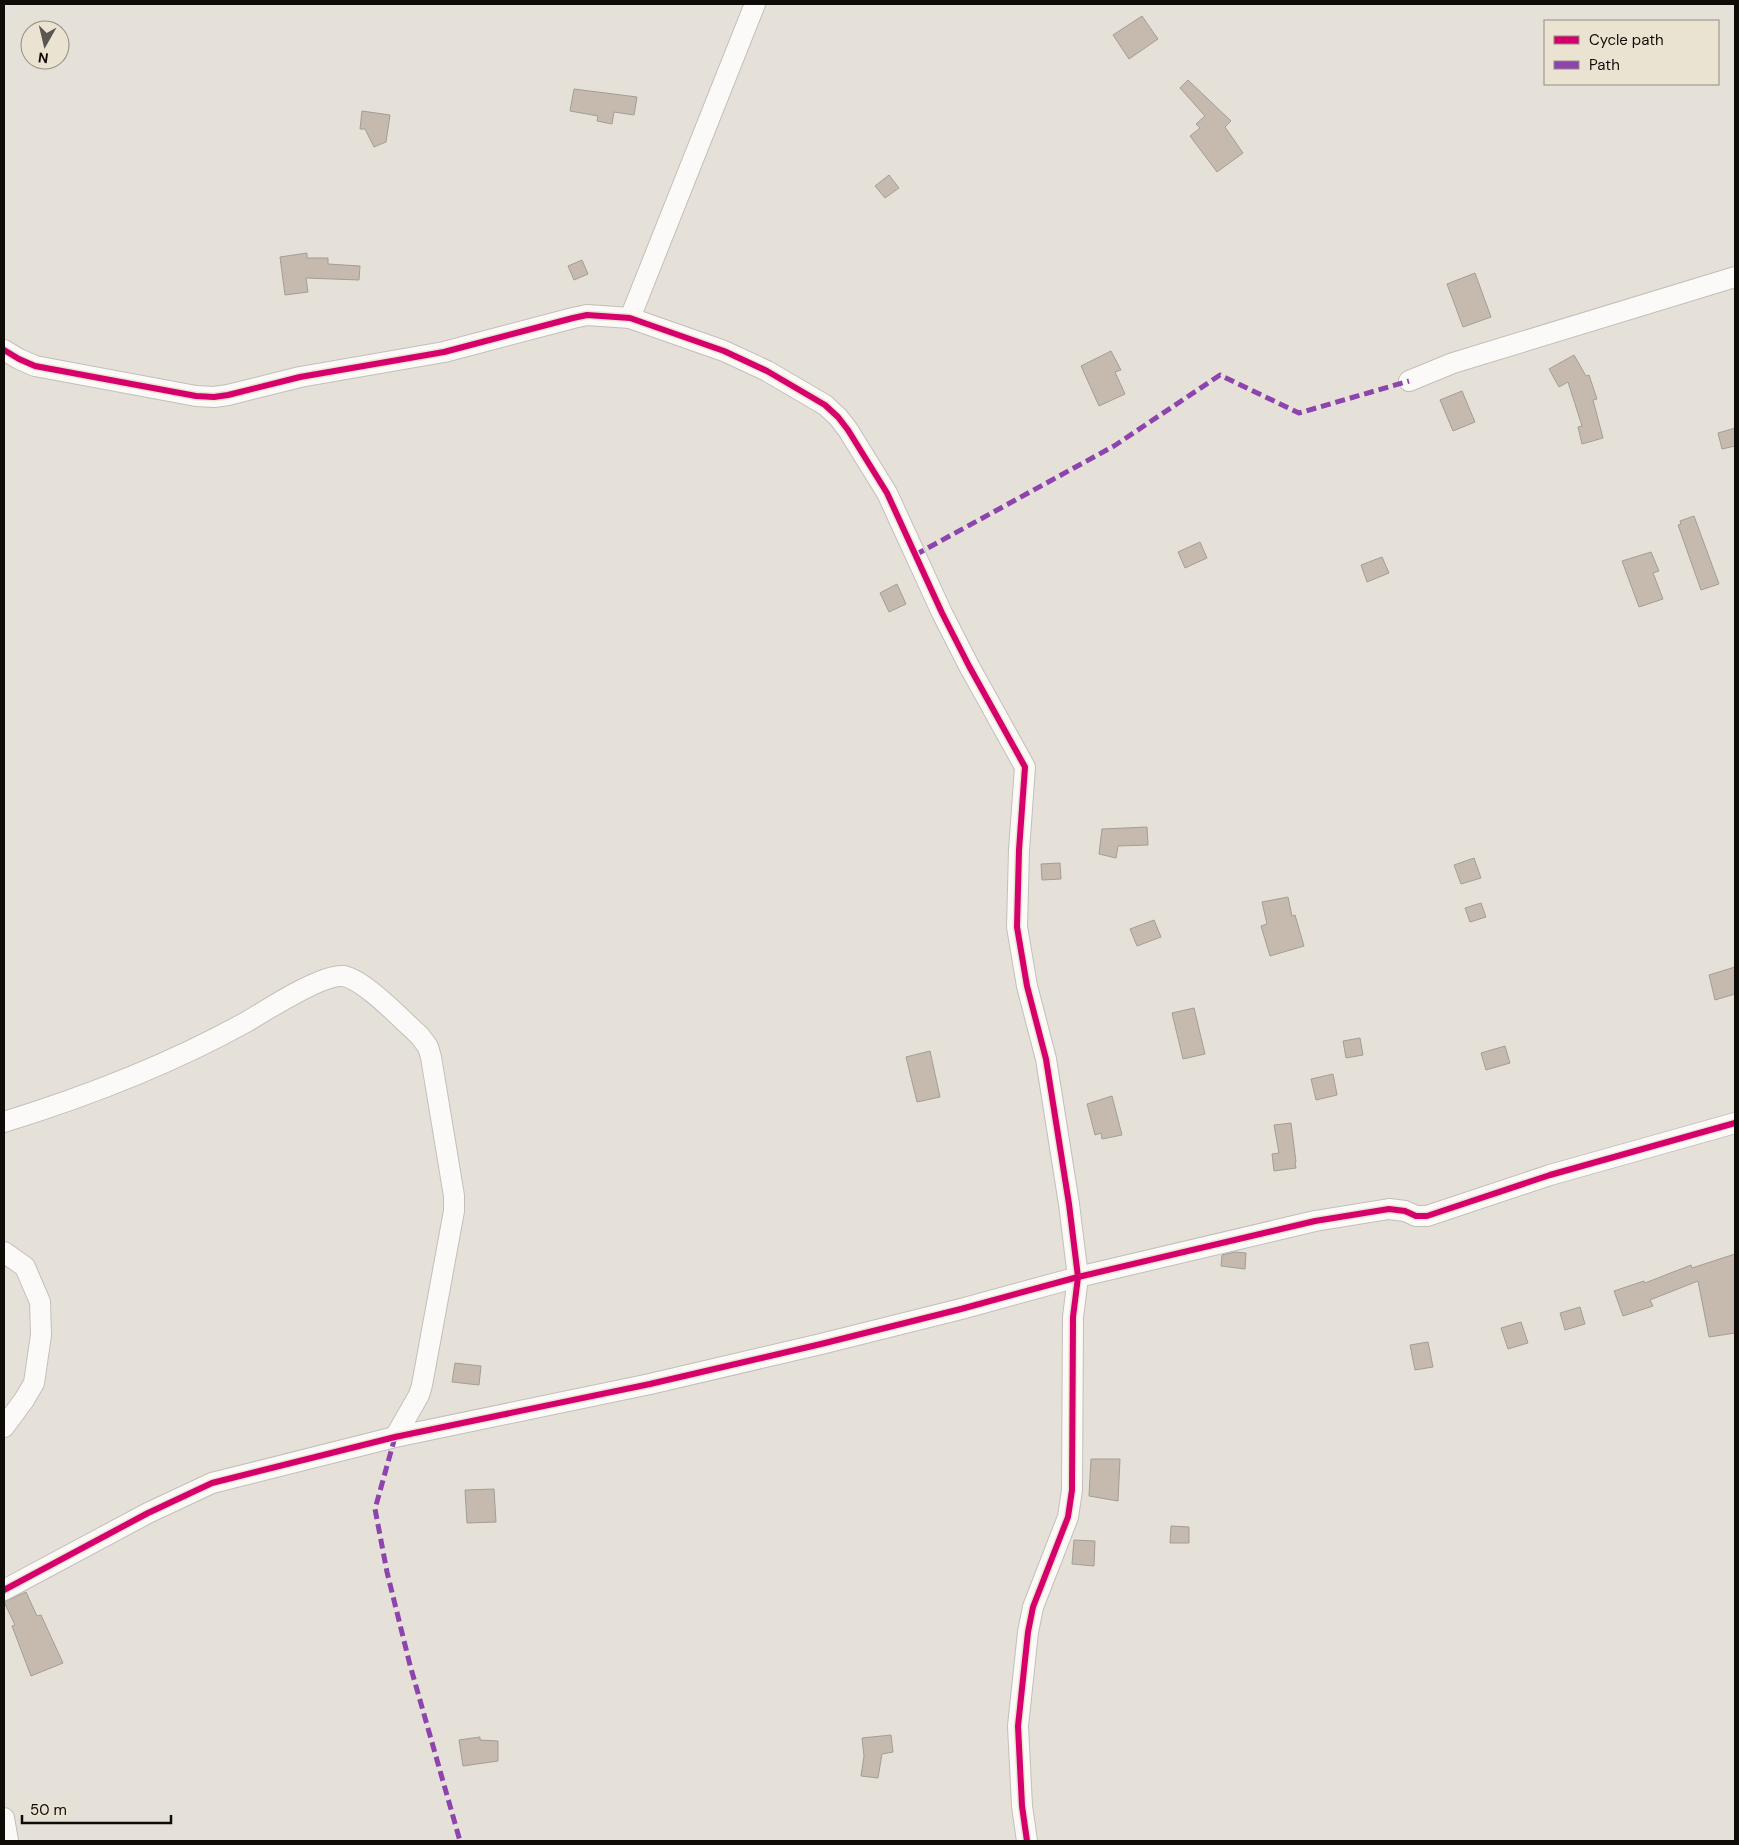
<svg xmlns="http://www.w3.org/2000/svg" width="1739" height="1845" viewBox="0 0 1739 1845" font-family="'DM Sans',sans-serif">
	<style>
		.building { fill: #c5baad; stroke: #a29e98 }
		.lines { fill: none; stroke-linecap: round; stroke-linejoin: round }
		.street-casing { stroke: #c3bfb8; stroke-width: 22 }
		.street { stroke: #fbfaf9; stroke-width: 20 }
		.quiet { stroke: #8e44ad; stroke-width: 5; stroke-dasharray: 10 5; stroke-linecap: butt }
		.cycleway-casing { stroke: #ebe3d2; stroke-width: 9 }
		.cycleway { stroke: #d6006c; stroke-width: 6 }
	</style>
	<rect width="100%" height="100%" fill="#e5e1d8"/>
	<g class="building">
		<polygon points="1142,16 1158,39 1129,59 1113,35"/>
		<polygon points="1188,80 1231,121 1225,127 1243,153 1217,172 1190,136 1200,128 1196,124 1205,116 1180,88"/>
		<polygon points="574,89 637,97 634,115 614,112 612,124 597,121 598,116 570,111"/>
		<polygon points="362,111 390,115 386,142 374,147 365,129 360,129"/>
		<polygon points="889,175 899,188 885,198 875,186"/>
		<polygon points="307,253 307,258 328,258 328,264 360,266 359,280 306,278 308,292 285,295 280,257"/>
		<polygon points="582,260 588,274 574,280 568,266"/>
		<polygon points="1475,273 1491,317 1463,327 1447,284"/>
		<polygon points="1111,351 1121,370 1115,372 1125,394 1099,406 1081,366"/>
		<polygon points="1574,355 1586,376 1589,375 1597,399 1593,400 1603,438 1582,444 1578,427 1582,426 1568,382 1559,387 1549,369"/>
		<polygon points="1462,391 1475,422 1453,431 1440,400"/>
		<polygon points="1735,428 1735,446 1722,449 1718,433"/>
		<polygon points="1694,516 1719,584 1701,590 1678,525 1681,524 1680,521"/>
		<polygon points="1200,542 1207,558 1185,568 1178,552"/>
		<polygon points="1651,552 1659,571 1653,573 1663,599 1639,607 1622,561"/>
		<polygon points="1382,557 1389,573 1367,582 1361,565"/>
		<polygon points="897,584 906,604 889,612 880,593"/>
		<polygon points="1147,827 1148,845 1118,846 1116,858 1099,854 1102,829"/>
		<polygon points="1474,858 1481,878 1461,884 1454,865"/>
		<polygon points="1060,863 1061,879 1042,880 1041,864"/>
		<polygon points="1288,897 1292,916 1295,915 1304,946 1270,956 1261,926 1267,924 1262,902"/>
		<polygon points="1481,903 1486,917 1470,922 1465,908"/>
		<polygon points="1154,920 1161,937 1137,946 1130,929"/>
		<polygon points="1735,967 1735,994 1715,1000 1709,975"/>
		<polygon points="1194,1008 1205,1054 1183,1059 1172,1013"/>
		<polygon points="1360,1038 1363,1055 1346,1058 1343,1041"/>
		<polygon points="1505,1046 1510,1063 1486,1070 1481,1053"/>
		<polygon points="930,1051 940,1097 917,1102 906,1057"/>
		<polygon points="1333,1074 1337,1095 1316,1100 1311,1079"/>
		<polygon points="1112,1096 1122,1135 1102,1139 1101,1133 1095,1135 1087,1104"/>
		<polygon points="1291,1123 1296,1162 1295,1162 1296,1168 1274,1171 1272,1154 1279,1153 1274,1125"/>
		<polygon points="1235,1252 1246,1253 1245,1269 1221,1266 1222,1255"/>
		<polygon points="1735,1254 1735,1333 1709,1337 1698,1281 1650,1300 1653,1306 1623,1316 1614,1291 1644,1281 1645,1283 1691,1265 1692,1268"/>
		<polygon points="1580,1307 1585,1324 1565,1330 1560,1313"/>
		<polygon points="1521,1322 1528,1343 1508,1349 1501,1328"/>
		<polygon points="1428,1342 1433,1367 1415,1370 1410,1345"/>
		<polygon points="455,1363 481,1366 479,1385 452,1382"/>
		<polygon points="1091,1459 1120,1459 1118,1501 1089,1496"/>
		<polygon points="494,1489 496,1522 467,1523 465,1490"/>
		<polygon points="1171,1526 1189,1527 1189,1543 1170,1543"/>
		<polygon points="1074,1540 1095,1541 1094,1566 1072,1564"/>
		<polygon points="26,1592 37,1616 41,1615 63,1663 31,1676 12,1626 15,1625 4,1602"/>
		<polygon points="891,1735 893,1752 882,1754 878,1778 861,1776 864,1756 862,1738"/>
		<polygon points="480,1737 480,1740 498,1741 498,1761 463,1766 459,1740"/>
	</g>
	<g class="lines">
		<defs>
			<g id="street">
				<polyline points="630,318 755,4"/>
				<polyline points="4,350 19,359 35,366 196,396 214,397 228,395 300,377 444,352 573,318 587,315 630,318 724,351 767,371 825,405 838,417 848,430 887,493 942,613 969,666 1025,767 1019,850 1017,927 1027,986 1046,1059 1069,1204 1078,1277 1073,1317 1072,1490 1068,1517 1033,1607 1028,1632 1018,1726 1022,1806 1027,1841"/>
				<polyline points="1409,381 1453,363 1735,277"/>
				<path d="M4 1122C88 1096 171 1064 248 1021 268 1009 322 974 343 976 364 979 403 1021 420 1036L428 1047 431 1057 454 1196V1211L422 1385 419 1395 395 1437"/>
				<polyline points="4,1252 25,1267 40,1302 41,1335 34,1383 24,1400 4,1427"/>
				<polyline points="4,1590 148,1513 212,1483 395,1437 650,1384 821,1344 961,1309 1078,1277 1315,1221 1389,1209 1405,1211 1416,1216 1427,1216 1550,1175 1735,1123"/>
				<polyline points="4,1818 8,1841"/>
			</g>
		</defs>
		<use href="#street" class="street-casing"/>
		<use href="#street" class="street"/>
		<g class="quiet">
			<polyline points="915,555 1114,446 1220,375 1299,413 1409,381"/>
			<polyline points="395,1437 375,1509 387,1572 410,1665 460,1841"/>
		</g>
		<defs>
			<g id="cycleway">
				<polyline points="4,350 19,359 35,366 196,396 214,397 228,395 300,377 444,352 573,318 587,315 630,318 724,351 767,371 825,405 838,417 848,430 887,493 942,613 969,666 1025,767 1019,850 1017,927 1027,986 1046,1059 1069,1204 1078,1277 1073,1317 1072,1490 1068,1517 1033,1607 1028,1632 1018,1726 1022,1806 1027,1841"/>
				<polyline points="4,1590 148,1513 212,1483 395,1437 650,1384 821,1344 961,1309 1078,1277 1315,1221 1389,1209 1405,1211 1416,1216 1427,1216 1550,1175 1735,1123"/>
			</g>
		</defs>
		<use href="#cycleway" class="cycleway-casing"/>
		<use href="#cycleway" class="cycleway"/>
	</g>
	<rect width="1739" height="1845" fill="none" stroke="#0f0c07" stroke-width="10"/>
	<rect x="1544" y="20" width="175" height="65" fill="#ebe3d2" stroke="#938d81"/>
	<rect x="1554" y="36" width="25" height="8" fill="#d6006c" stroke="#938d81"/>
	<text x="1589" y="45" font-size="15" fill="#0f0c07">Cycle path</text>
	<rect x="1554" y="61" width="25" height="8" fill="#8e44ad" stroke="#938d81"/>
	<text x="1589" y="70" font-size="15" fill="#0f0c07">Path</text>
	<g transform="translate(45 45) rotate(188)"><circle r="24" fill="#ebe3d2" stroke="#938d81"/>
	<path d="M0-4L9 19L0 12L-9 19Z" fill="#5a5750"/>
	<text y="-8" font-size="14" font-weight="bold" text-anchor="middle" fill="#0f0c07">N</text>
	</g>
	<path d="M22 1815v8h149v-8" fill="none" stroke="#0f0c07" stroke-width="2.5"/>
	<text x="30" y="1815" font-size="15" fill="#0f0c07" stroke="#ebe3d2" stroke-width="4" paint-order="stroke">50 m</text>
</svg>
